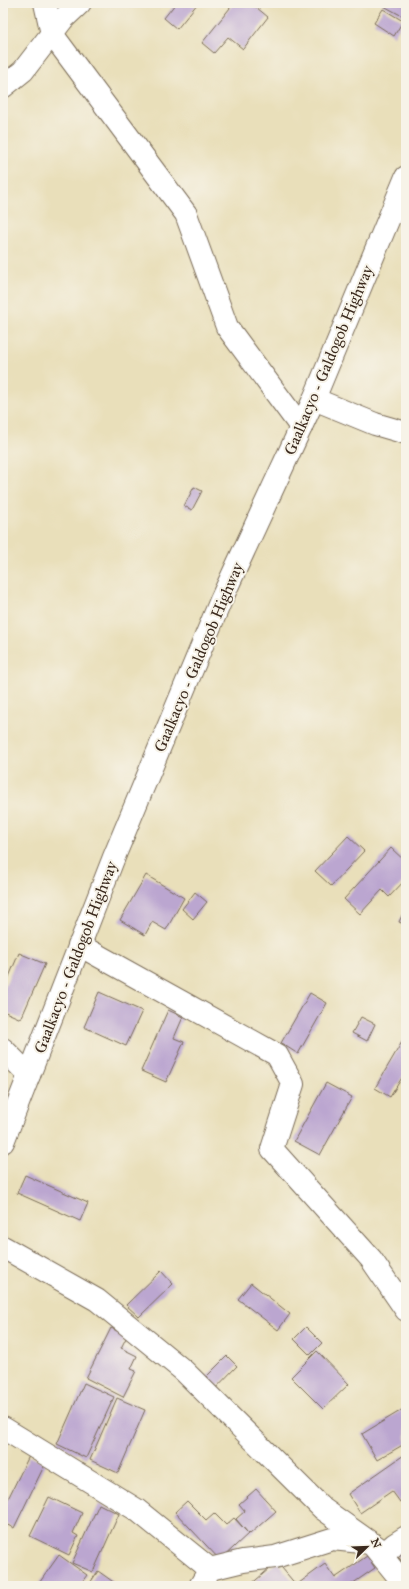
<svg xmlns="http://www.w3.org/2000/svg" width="409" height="1589" viewBox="0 0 409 1589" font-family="'IM FELL Great Primer',serif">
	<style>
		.building { fill: #bba6d0 }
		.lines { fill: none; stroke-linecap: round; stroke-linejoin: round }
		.minor-casing { stroke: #786955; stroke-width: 24 }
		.minor { stroke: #fff; stroke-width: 22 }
		.labels { text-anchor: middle; stroke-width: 4; stroke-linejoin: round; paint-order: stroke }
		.street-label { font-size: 16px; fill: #3b2a1e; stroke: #f7f3e8 }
	</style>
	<rect width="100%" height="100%" fill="#f7f3e8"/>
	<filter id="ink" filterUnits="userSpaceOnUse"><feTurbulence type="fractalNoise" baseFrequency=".025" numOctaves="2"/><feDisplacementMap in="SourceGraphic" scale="8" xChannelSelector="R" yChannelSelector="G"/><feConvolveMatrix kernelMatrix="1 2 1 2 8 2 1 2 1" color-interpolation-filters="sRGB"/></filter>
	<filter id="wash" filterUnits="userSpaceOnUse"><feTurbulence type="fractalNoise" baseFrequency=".012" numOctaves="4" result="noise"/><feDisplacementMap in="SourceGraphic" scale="16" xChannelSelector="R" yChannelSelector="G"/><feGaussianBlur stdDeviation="0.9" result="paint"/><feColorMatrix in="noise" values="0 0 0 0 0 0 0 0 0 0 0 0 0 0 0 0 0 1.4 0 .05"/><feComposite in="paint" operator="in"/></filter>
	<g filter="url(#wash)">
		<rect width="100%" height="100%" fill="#e9dfba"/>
		<g id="blocks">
			<g class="building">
				<polygon points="176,3 198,3 177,29 164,18"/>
				<polygon points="234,3 251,3 268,17 243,49 228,37 214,53 202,43"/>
				<polygon points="384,3 406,3 406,18 382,5"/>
				<polygon points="383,9 403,21 394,36 374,23"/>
				<polygon points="194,487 202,491 192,510 184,506"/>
				<polygon points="348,836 364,851 331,886 315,871"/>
				<polygon points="391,848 406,862 406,879 389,897 382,890 360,914 344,899"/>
				<polygon points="146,875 184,898 166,930 152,922 145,935 120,920"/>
				<polygon points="195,892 207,902 193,919 182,909"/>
				<polygon points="405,909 406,909 406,925 399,922"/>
				<polygon points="19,953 45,964 21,1019 3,1011 3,991"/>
				<polygon points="99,992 142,1011 126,1046 84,1027"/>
				<polygon points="310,993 327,1003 298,1054 281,1043"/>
				<polygon points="168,1010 183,1017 174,1038 184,1042 166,1082 141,1071"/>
				<polygon points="361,1017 375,1024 367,1041 352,1033"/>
				<polygon points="406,1035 406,1078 403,1076 390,1097 375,1088"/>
				<polygon points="326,1083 352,1097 320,1155 294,1141"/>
				<polygon points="25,1175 88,1203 80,1221 17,1193"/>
				<polygon points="161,1271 173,1284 139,1317 126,1305"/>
				<polygon points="251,1283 290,1314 278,1330 238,1299"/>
				<polygon points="306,1327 322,1343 310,1355 294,1339"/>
				<polygon points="111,1328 127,1336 121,1348 137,1356 131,1369 136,1371 123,1397 86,1378"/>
				<polygon points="317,1351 349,1384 323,1409 291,1377"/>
				<polygon points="227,1356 237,1366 210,1394 200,1383"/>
				<polygon points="84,1383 114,1397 86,1458 57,1444"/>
				<polygon points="117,1398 145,1410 118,1473 90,1460"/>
				<polygon points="405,1408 406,1443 377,1460 362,1434"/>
				<polygon points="404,1455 406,1459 406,1498 400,1502 392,1491 360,1513 348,1494"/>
				<polygon points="29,1456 45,1464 14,1528 3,1523 3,1509"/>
				<polygon points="256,1489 276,1511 250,1534 249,1533 220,1560 175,1512 187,1501 206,1520 214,1513 226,1525 234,1518 247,1532 236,1519 245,1511 239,1504"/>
				<polygon points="49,1497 82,1513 73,1533 78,1536 69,1555 30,1536"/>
				<polygon points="99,1504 119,1514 93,1572 72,1563"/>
				<polygon points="406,1547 406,1567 396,1554"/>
				<polygon points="59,1555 87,1575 79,1586 37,1586"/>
				<polygon points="367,1556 375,1568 349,1586 302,1586 299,1583 325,1564 335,1578"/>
				<polygon points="277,1562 297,1586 249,1586"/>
				<polygon points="98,1571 119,1586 88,1586"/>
			</g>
		</g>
	</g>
	<g filter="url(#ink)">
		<use href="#blocks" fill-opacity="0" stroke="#786955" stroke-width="1"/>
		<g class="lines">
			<defs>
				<g id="minor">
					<polyline points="45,3 52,34 186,214 227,327 301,427"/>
					<polyline points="3,87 23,71 63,19 80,3"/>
					<polyline points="314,399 375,424 406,433"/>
					<polyline points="79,945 277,1055 293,1084 272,1149 371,1259 406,1310"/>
					<polyline points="3,1049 29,1075"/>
					<polyline points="3,1142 114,857 221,600 314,399 406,177"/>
					<polyline points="3,1247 97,1300 184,1371 323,1509 371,1543 406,1586"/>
					<polyline points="3,1428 137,1510 210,1569 243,1561 275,1557 332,1539 371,1543 385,1553 395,1544 406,1537"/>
					<polyline points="200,1586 210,1569"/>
				</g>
			</defs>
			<use href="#minor" class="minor-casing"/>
			<use href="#minor" class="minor"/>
		</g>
	</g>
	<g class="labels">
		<g class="street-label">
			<text transform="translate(328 360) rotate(-67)" y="6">Gaalkacyo - Galdogob Highway</text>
			<text transform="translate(198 657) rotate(-67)" y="6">Gaalkacyo - Galdogob Highway</text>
			<text transform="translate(75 957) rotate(-69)" y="6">Gaalkacyo - Galdogob Highway</text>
		</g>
	</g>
	<rect width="409" height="1589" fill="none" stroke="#f7f3e8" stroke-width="16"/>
	<g transform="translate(367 1547) rotate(67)" stroke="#f7f3e8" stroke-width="3" paint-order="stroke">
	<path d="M0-3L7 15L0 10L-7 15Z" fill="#3b2a1e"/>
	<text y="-6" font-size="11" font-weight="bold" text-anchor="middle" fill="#3b2a1e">N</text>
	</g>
</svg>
